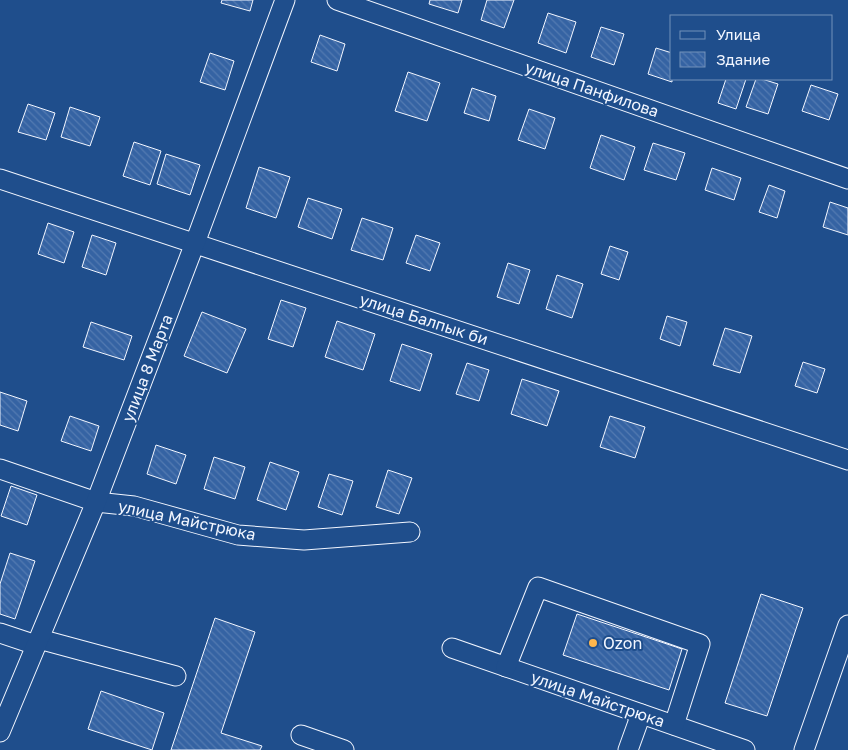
<svg xmlns="http://www.w3.org/2000/svg" width="848" height="750" viewBox="0 0 848 750" font-family="'Golos Text',sans-serif">
	<style>
		.building { fill: url(#building-back-hatch); stroke: #f2f6ff }
		.lines { fill: none; stroke-linecap: round; stroke-linejoin: round }
		.street-casing { stroke: #f2f6ff; stroke-width: 21 }
		.street { stroke: #1f4e8c; stroke-width: 19 }
		.poi-dot { fill: #ffb74d; stroke: #1f4e8c; stroke-width: 2 }
		.labels { text-anchor: middle; stroke-width: 4; stroke-linejoin: round; paint-order: stroke }
		.street-label { font-size: 16px; fill: #f2f6ff; stroke: #1f4e8c }
		.poi-label { font-size: 16px; fill: #f2f6ff; stroke: #1f4e8c; text-anchor: start }
	</style>
	<defs>
		<pattern id="building-back-hatch" width="6" height="6" patternUnits="userSpaceOnUse" patternTransform="scale(1.25)"><rect width="6" height="6" fill="#3563a3"/><path d="M-1 5l2 2M0 0l6 6M5-1l2 2" fill="none" stroke="#537ab1"/></pattern>
	</defs>
	<rect width="100%" height="100%" fill="#1f4e8c"/>
	<g class="building">
		<polygon points="222,0 253,0 250,11 221,3"/>
		<polygon points="430,0 462,0 458,13 429,4"/>
		<polygon points="487,0 514,0 504,28 481,20"/>
		<polygon points="548,13 576,22 566,53 538,43"/>
		<polygon points="601,27 624,34 614,65 591,57"/>
		<polygon points="320,35 345,44 337,71 311,62"/>
		<polygon points="656,48 672,53 672,82 648,74"/>
		<polygon points="210,53 234,61 225,90 200,82"/>
		<polygon points="408,72 440,83 427,121 395,111"/>
		<polygon points="726,79 746,79 736,109 718,103"/>
		<polygon points="756,79 762,79 778,84 768,114 746,107"/>
		<polygon points="811,85 838,94 829,120 802,111"/>
		<polygon points="472,88 496,96 489,121 464,113"/>
		<polygon points="28,104 55,113 46,140 18,132"/>
		<polygon points="70,107 100,117 90,146 61,137"/>
		<polygon points="529,109 555,118 545,149 518,140"/>
		<polygon points="601,135 635,147 624,180 590,168"/>
		<polygon points="134,142 161,151 150,185 123,176"/>
		<polygon points="653,143 685,153 676,180 644,170"/>
		<polygon points="166,154 200,165 190,195 157,184"/>
		<polygon points="259,167 290,177 276,218 246,208"/>
		<polygon points="712,168 741,178 734,200 705,190"/>
		<polygon points="769,185 785,191 777,218 759,212"/>
		<polygon points="308,198 342,209 332,239 298,227"/>
		<polygon points="830,202 848,208 848,235 823,227"/>
		<polygon points="362,218 393,228 383,260 351,250"/>
		<polygon points="48,223 74,232 64,263 38,254"/>
		<polygon points="92,235 116,243 106,275 82,267"/>
		<polygon points="416,235 440,243 430,271 406,263"/>
		<polygon points="610,246 628,252 619,280 601,274"/>
		<polygon points="508,263 530,270 519,304 497,297"/>
		<polygon points="557,275 583,284 572,318 546,309"/>
		<polygon points="281,300 306,308 293,347 268,339"/>
		<polygon points="202,312 246,329 227,373 184,356"/>
		<polygon points="667,316 687,322 680,346 660,339"/>
		<polygon points="337,321 375,334 363,370 325,357"/>
		<polygon points="91,322 132,336 124,360 83,347"/>
		<polygon points="725,328 752,336 740,373 713,365"/>
		<polygon points="402,344 432,354 420,391 390,381"/>
		<polygon points="803,362 825,369 817,393 795,386"/>
		<polygon points="467,363 489,370 479,401 456,394"/>
		<polygon points="522,379 559,391 547,426 511,414"/>
		<polygon points="0,392 27,401 18,431 0,425"/>
		<polygon points="70,416 99,426 91,451 61,441"/>
		<polygon points="610,416 645,427 635,458 600,447"/>
		<polygon points="156,445 186,455 176,484 147,474"/>
		<polygon points="214,457 245,467 235,499 204,489"/>
		<polygon points="270,462 299,472 286,510 257,500"/>
		<polygon points="388,470 412,478 399,514 376,507"/>
		<polygon points="329,474 353,481 342,515 318,507"/>
		<polygon points="11,486 37,495 27,525 1,516"/>
		<polygon points="10,553 35,561 15,619 0,614 0,584"/>
		<polygon points="761,594 803,608 767,716 725,703"/>
		<polygon points="577,614 682,649 669,690 563,655"/>
		<polygon points="215,618 255,632 221,733 262,746 260,750 171,750"/>
		<polygon points="101,691 164,713 152,750 88,729"/>
	</g>
	<g class="lines">
		<defs>
			<g id="street">
				<polyline points="337,0 848,179"/>
				<polyline points="0,179 848,460"/>
				<polyline points="0,469 96,502 134,506 238,535 304,540 410,532"/>
				<polyline points="0,633 36,645"/>
				<polyline points="39,639 176,676"/>
				<polyline points="452,648 745,750"/>
				<polyline points="506,667 538,587 700,644 674,725"/>
				<polyline points="0,732 96,502 195,243 285,0"/>
				<polyline points="301,735 344,750"/>
				<polyline points="628,750 641,714"/>
				<polyline points="804,750 848,625"/>
			</g>
		</defs>
		<use href="#street" class="street-casing"/>
		<use href="#street" class="street"/>
	</g>
	<circle class="poi-dot" cx="593" cy="643" r="5"/>
	<g class="labels">
		<g class="street-label">
			<text transform="translate(592 89) rotate(19)" y="6">улица Панфилова</text>
			<text transform="translate(424 319) rotate(18)" y="6">улица Балпык би</text>
			<text transform="translate(147 368) rotate(-69)" y="6">улица 8 Марта</text>
			<text transform="translate(187 520) rotate(12)" y="6">улица Майстрюка</text>
			<text transform="translate(598 699) rotate(19)" y="6">улица Майстрюка</text>
		</g>
		<g class="poi-label">
			<text x="603" y="649">Ozon</text>
		</g>
	</g>
	<rect x="670" y="15" width="162" height="65" fill="#1f4e8c" stroke="#7391ba"/>
	<rect x="680" y="31" width="25" height="8" fill="#1f4e8c" stroke="#7391ba"/>
	<text x="716" y="40" font-size="15" fill="#f2f6ff">Улица</text>
	<rect x="680" y="52" width="25" height="15" fill="url(#building-back-hatch)" stroke="#7391ba"/>
	<text x="716" y="65" font-size="15" fill="#f2f6ff">Здание</text>
</svg>
